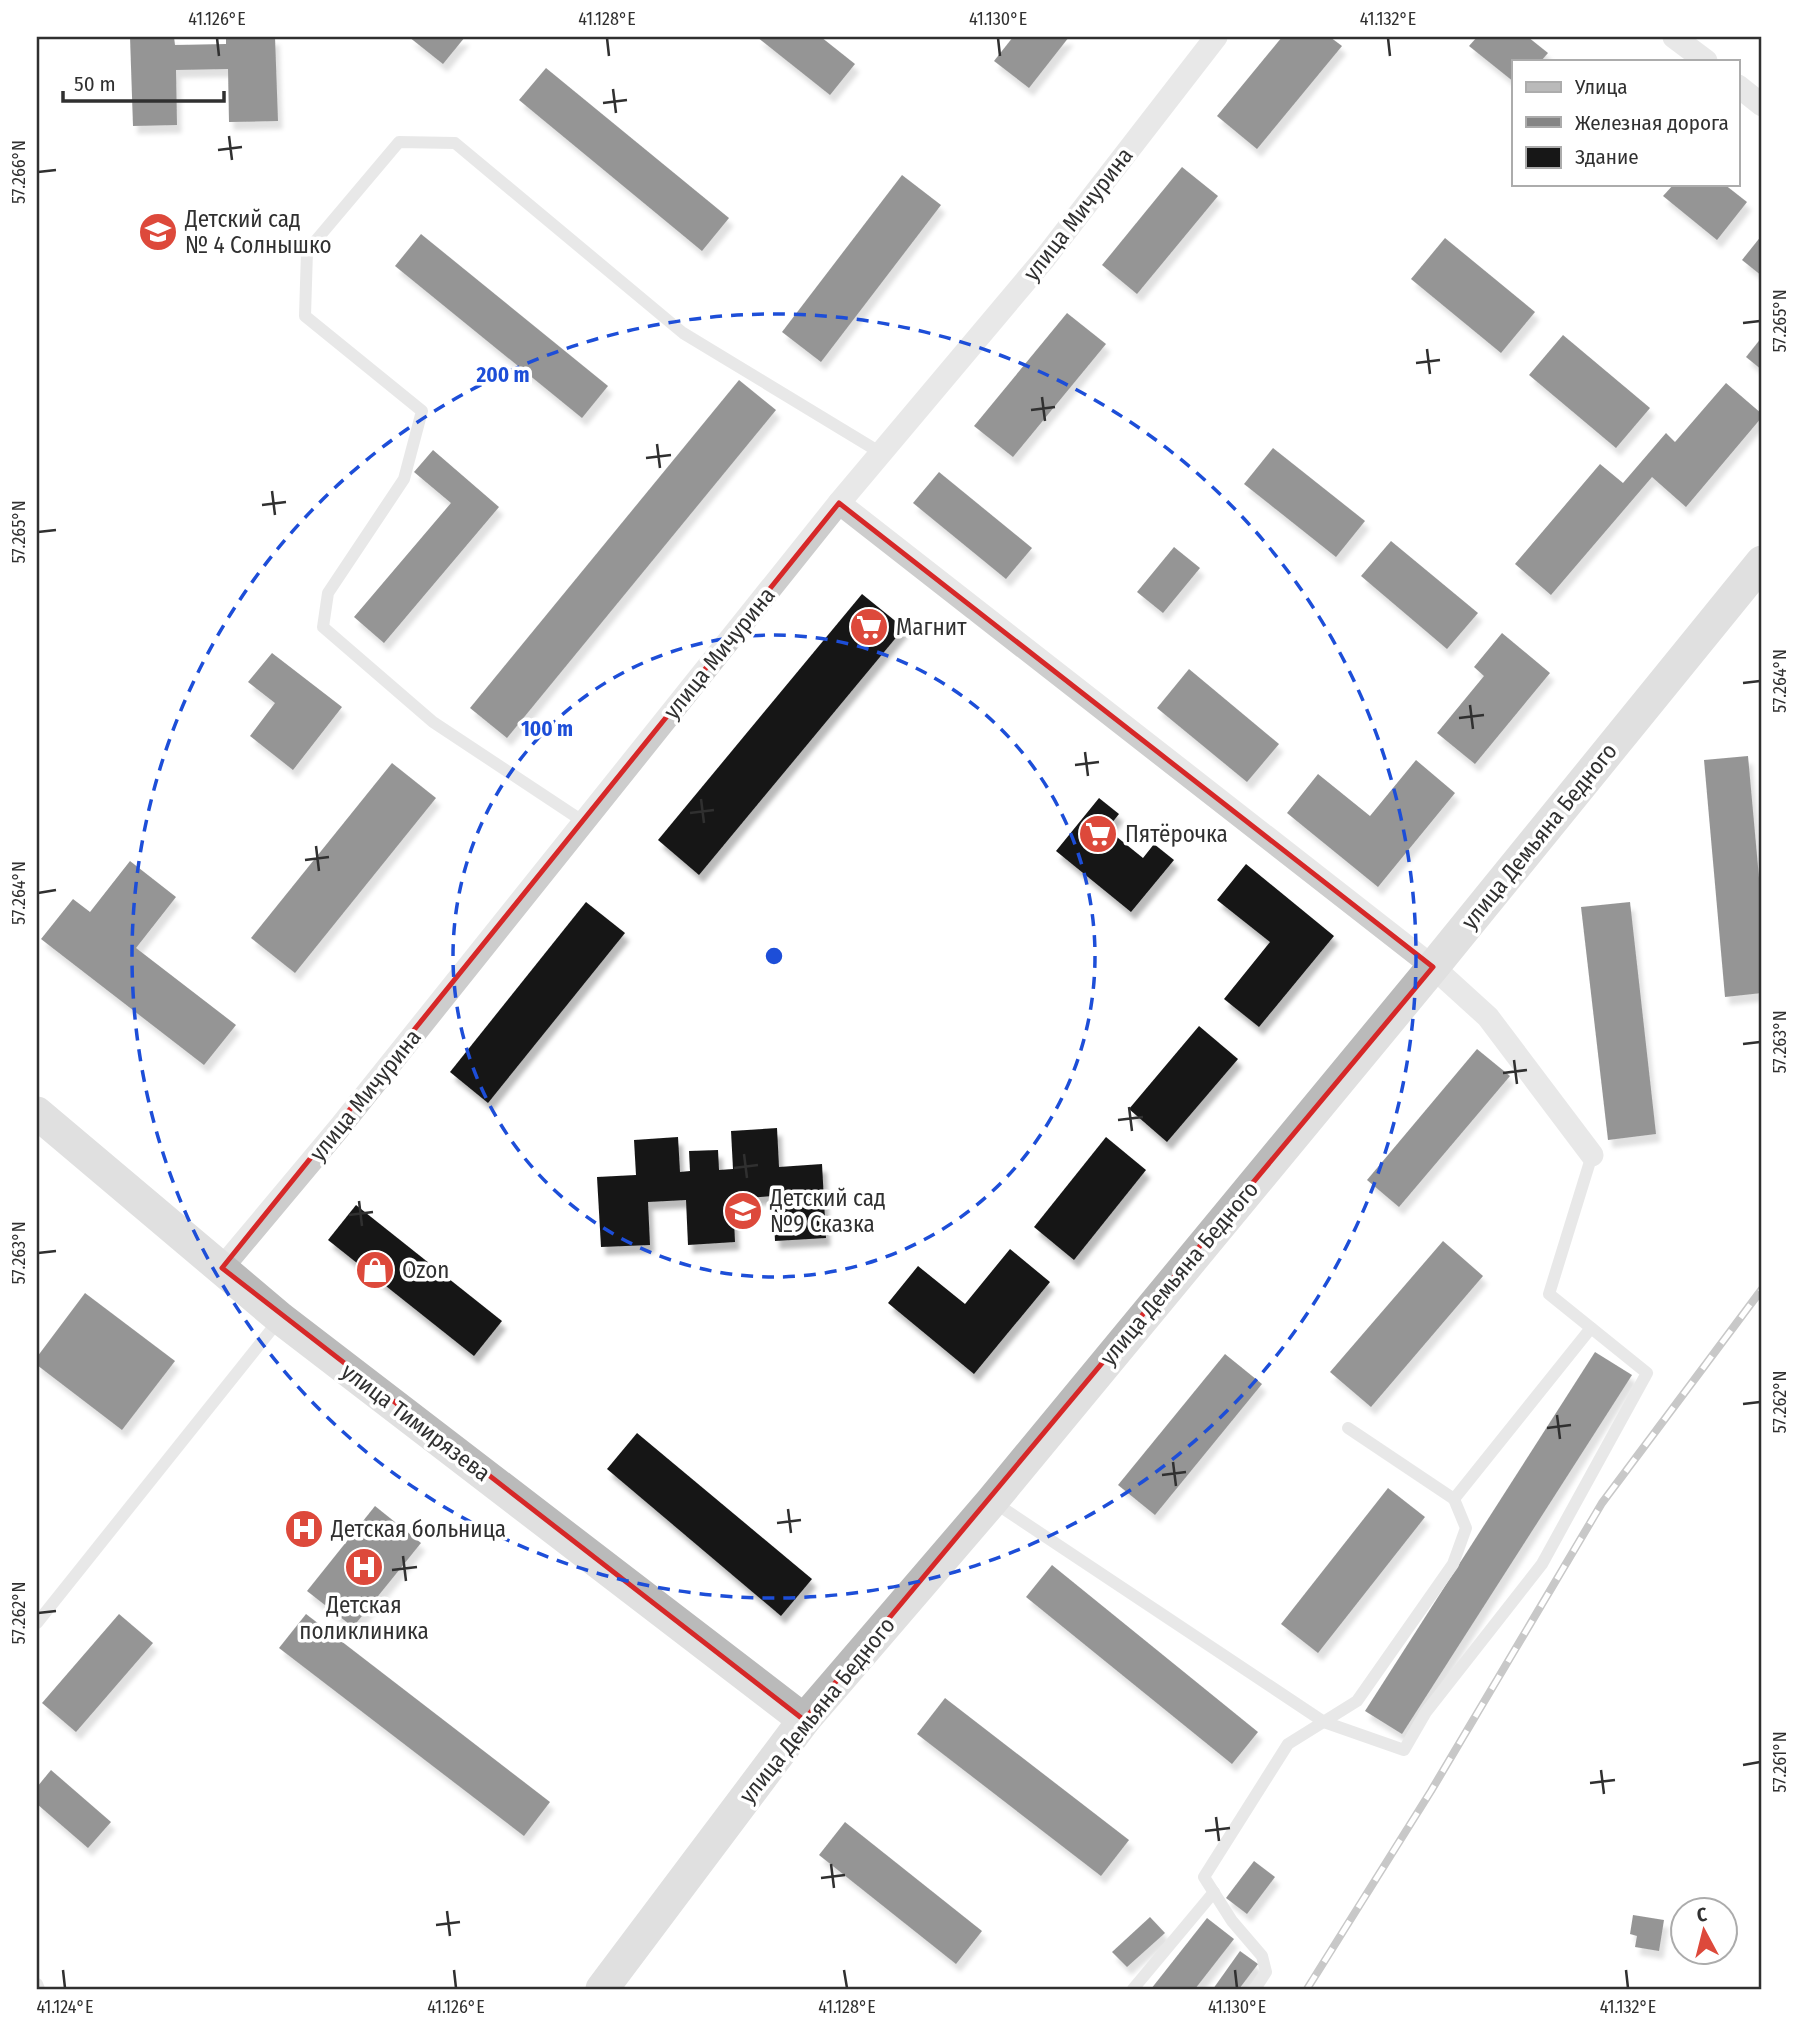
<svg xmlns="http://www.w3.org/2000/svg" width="1799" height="2026" viewBox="0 0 1799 2026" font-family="'Fira Sans Condensed',sans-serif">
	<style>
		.building { fill: #171717; filter: url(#shadow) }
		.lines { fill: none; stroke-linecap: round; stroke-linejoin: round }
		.lane { stroke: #cdcdcd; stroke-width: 12 }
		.street { stroke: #cdcdcd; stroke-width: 23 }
		.secondary { stroke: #bababa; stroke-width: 33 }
		.rail-casing { stroke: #858585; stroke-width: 8 }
		.rail { stroke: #fff; stroke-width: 5; stroke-dasharray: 16; stroke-linecap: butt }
		.marked { fill: none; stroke: #d62828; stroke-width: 5; stroke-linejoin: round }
		.ticks { fill: none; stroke: #303030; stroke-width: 2.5 }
		.ring { fill: none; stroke: #1d4ed8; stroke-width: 3.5; stroke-dasharray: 12 9 }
		.labels { text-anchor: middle; stroke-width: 7; stroke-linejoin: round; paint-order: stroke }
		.street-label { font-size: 23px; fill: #303030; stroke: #fff }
		.poi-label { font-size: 23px; fill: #303030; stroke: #fff; text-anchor: start }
		.centre { fill: #1d4ed8; stroke: #fff; stroke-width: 3.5 }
		.ring-label { font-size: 21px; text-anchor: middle; font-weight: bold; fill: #1d4ed8; stroke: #fff; stroke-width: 7; stroke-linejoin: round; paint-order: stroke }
		.neatline { fill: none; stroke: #303030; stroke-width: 2.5 }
		.ticks-label { font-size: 18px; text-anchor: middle; fill: #303030 }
	</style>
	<defs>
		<filter id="shadow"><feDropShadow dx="4.5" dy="8" stdDeviation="2" flood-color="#0004"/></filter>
	</defs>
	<rect width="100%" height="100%" fill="#fff"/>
	<g class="building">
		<polygon points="130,37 174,37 175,45 226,44 226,37 275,37 278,121 229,122 228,69 176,70 177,125 133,126"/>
		<polygon points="409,37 465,37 443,64"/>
		<polygon points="757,37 821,37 855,64 830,95"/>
		<polygon points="1013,37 1069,37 1029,88 994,61"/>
		<polygon points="1282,37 1330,37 1342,46 1257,149 1217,116"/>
		<polygon points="1477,37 1528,37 1548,53 1541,61 1514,61 1514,82 1469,46"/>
		<polygon points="546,68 729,218 702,251 519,100"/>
		<polygon points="1182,167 1218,196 1137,294 1102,265"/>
		<polygon points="902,175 941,205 821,362 782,332"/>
		<polygon points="1674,184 1724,184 1747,202 1717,240 1663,196"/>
		<polygon points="421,234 608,386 582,418 395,266"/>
		<polygon points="1762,235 1762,276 1742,260"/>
		<polygon points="1445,238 1535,312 1501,353 1411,279"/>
		<polygon points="1067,313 1106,344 1013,457 974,426"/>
		<polygon points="1563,335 1650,408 1616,448 1529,375"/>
		<polygon points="1762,337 1762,370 1746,357"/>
		<polygon points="739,380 776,410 507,738 470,708"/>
		<polygon points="1726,383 1762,414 1762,417 1686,507 1652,477 1551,595 1515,564 1600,464 1623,483 1666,433 1675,442"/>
		<polygon points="1273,448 1365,521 1336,557 1244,484"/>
		<polygon points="433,450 499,507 384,643 354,617 451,503 414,472"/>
		<polygon points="939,472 1032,548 1006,579 913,503"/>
		<polygon points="1391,541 1478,613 1447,649 1361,576"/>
		<polygon points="1174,547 1200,568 1163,613 1137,592"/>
		<polygon points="862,594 904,628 699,875 658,840"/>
		<polygon points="1502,633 1550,673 1475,764 1437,733 1484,676 1474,667"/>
		<polygon points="272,653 342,707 293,770 250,736 275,703 248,682"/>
		<polygon points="1189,669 1279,744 1247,782 1157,708"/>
		<polygon points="1748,756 1762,911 1762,993 1725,997 1704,760"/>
		<polygon points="1416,760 1455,793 1378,887 1287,813 1318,774 1370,816"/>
		<polygon points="392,763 436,798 295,973 251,938"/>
		<polygon points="1099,798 1119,814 1107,829 1143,858 1154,844 1174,860 1131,912 1056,851"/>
		<polygon points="130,861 176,897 136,948 236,1025 204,1065 41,939 73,899 90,912"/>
		<polygon points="1246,864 1334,936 1259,1027 1224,999 1270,942 1217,900"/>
		<polygon points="586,902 625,933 488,1103 450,1072"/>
		<polygon points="1630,902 1656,1134 1608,1140 1581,907"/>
		<polygon points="1199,1026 1238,1059 1167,1142 1129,1109"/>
		<polygon points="1477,1049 1510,1076 1399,1207 1367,1180"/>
		<polygon points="777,1128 779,1167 822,1164 826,1238 775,1241 773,1196 733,1199 735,1242 688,1245 686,1200 648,1202 650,1245 601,1247 597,1177 636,1175 634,1140 678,1137 680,1172 690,1171 689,1151 718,1150 719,1170 733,1169 731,1131"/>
		<polygon points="1106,1137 1146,1170 1074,1260 1034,1227"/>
		<polygon points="356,1205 502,1321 474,1356 328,1240"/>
		<polygon points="1443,1241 1483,1276 1371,1407 1330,1372"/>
		<polygon points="1010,1249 1050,1282 974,1374 888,1303 918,1266 965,1304"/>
		<polygon points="85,1293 175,1361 122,1430 37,1365 37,1357"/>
		<polygon points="1595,1352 1632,1375 1402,1734 1365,1711"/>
		<polygon points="1225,1354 1262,1384 1155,1515 1118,1485"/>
		<polygon points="637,1433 812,1579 781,1616 607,1469"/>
		<polygon points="1388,1488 1425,1517 1318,1653 1281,1624"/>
		<polygon points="375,1506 421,1543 353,1627 307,1591"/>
		<polygon points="1052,1565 1258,1732 1232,1764 1026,1597"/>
		<polygon points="119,1614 153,1643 76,1732 42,1703"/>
		<polygon points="306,1614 550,1802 524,1836 279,1648"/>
		<polygon points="945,1698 1129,1840 1101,1876 917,1734"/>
		<polygon points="51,1770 111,1822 88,1848 37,1804 37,1787"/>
		<polygon points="845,1822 982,1931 956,1964 819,1855"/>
		<polygon points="1254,1861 1275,1877 1247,1914 1226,1898"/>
		<polygon points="1633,1915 1664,1920 1659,1951 1635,1947 1637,1936 1630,1934"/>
		<polygon points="1150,1917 1165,1933 1127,1967 1112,1952"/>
		<polygon points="1207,1918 1234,1939 1195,1989 1151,1989"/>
		<polygon points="1240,1951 1258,1964 1239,1989 1213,1989"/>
	</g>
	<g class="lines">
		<g class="lane">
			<polyline points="584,822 433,722 323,627 328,593 404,479 422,411 305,316 307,251 399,142 455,143 683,333 881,453"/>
			<polyline points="1348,1428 1454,1499"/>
			<polyline points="992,1501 1324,1722 1404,1750 1426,1712 1542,1564 1647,1373 1549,1294 1592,1155"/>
			<polyline points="37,1623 279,1320"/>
			<polyline points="37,1984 39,1989"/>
			<polyline points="1133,1989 1214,1892"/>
			<polyline points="1255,1989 1266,1972 1262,1956 1232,1921 1204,1877 1288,1744 1357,1701 1453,1564 1466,1528 1454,1499 1591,1328"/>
		</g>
		<g class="street">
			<polyline points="1674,37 1706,61"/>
			<polyline points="1738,86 1762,105"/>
			<polyline points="839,503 1433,967 1488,1017 1592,1155"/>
			<polyline points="222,1268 340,1127 839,503 1045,258 1216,37"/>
		</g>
		<g class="secondary">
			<polyline points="37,1113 280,1318 804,1720"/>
			<polyline points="602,1989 804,1720 992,1501 1433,967 1762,562"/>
		</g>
		<defs>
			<polyline id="rail" points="1307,1989 1431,1791 1602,1503 1762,1289"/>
		</defs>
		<use href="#rail" class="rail-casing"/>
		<use href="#rail" class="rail"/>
	</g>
	<path d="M0 0H1799V2026H0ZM839 503 1433 967 804 1720 222 1268Z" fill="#fff" fill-opacity=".55" fill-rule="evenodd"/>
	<path class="marked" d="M839 503 1433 967 804 1720 222 1268Z"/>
	<path class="ticks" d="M217 38 219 56M607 38 609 56M998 38 1000 56M1388 38 1390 56M613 89 616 113M603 103 627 100M229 136 232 160M218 150 242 147M38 172 56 170M1743 323 1760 321M1427 349 1430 374M1416 363 1440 360M1042 397 1045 421M1031 410 1055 407M657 444 660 468M646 458 671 455M272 491 275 515M262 505 286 502M38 532 56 530M1743 683 1760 681M1470 705 1473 729M1459 718 1484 715M1085 752 1088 776M1075 765 1099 762M701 799 704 823M690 813 714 810M316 846 319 871M305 860 329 857M38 893 56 890M1743 1044 1760 1042M1514 1060 1517 1084M1503 1073 1527 1070M1129 1107 1132 1131M1118 1120 1143 1117M744 1154 747 1178M734 1168 758 1165M359 1201 362 1226M349 1215 373 1212M38 1253 56 1251M1743 1404 1760 1402M1557 1415 1560 1439M1547 1428 1571 1425M1173 1462 1176 1486M1162 1475 1186 1472M788 1509 791 1533M777 1523 801 1520M403 1556 406 1581M392 1570 417 1567M38 1613 56 1611M1743 1765 1760 1762M1601 1770 1604 1794M1590 1783 1615 1780M1216 1817 1219 1841M1205 1831 1230 1828M831 1864 834 1888M821 1878 845 1875M447 1911 450 1936M436 1925 460 1922M63 1970 65 1988M454 1970 456 1988M844 1970 847 1988M1235 1970 1237 1988M1626 1970 1628 1988"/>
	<g class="ring">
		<circle cx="774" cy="956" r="321"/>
		<circle cx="774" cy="956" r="642"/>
	</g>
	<defs>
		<symbol id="school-disc" viewBox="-11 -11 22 22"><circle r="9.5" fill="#dd493b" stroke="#fff"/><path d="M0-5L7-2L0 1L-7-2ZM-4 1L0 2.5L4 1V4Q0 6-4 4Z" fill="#fff"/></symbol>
		<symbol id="supermarket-disc" viewBox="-11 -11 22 22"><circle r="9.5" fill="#dd493b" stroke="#fff"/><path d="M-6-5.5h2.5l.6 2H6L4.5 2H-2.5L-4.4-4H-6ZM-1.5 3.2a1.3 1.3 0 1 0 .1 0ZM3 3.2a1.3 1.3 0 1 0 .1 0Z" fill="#fff"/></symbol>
		<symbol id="shop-disc" viewBox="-11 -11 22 22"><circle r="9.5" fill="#dd493b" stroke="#fff"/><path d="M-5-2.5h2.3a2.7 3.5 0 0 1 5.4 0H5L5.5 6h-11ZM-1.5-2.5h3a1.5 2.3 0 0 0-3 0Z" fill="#fff"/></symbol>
		<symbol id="hospital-disc" viewBox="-11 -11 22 22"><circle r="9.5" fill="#dd493b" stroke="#fff"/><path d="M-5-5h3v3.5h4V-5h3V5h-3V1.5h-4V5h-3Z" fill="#fff"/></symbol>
	</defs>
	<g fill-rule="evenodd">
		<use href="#school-disc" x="136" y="210" width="44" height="44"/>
		<use href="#supermarket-disc" x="847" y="605" width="44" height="44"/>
		<use href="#supermarket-disc" x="1076" y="812" width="44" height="44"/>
		<use href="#school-disc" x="721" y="1189" width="44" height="44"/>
		<use href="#shop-disc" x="353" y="1248" width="44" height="44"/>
		<use href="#hospital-disc" x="282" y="1507" width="44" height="44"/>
		<use href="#hospital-disc" x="342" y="1545" width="44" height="44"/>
	</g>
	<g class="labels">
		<g class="street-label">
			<text transform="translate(1078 214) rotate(-52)" y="8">улица Мичурина</text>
			<text transform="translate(719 653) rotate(-51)" y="8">улица Мичурина</text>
			<text transform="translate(1539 836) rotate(-51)" y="8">улица Демьяна Бедного</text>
			<text transform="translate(365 1095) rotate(-51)" y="8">улица Мичурина</text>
			<text transform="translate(1179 1273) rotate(-50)" y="8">улица Демьяна Бедного</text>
			<text transform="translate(416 1422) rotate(37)" y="8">улица Тимирязева</text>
			<text transform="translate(817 1710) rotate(-51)" y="8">улица Демьяна Бедного</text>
		</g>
		<g class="poi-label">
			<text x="185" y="227">Детский сад<tspan x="185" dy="26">№ 4 Солнышко</tspan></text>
			<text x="896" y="635">Магнит</text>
			<text x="1125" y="842">Пятёрочка</text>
			<text x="770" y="1206">Детский сад<tspan x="770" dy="26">№9 Сказка</tspan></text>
			<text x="402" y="1278">Ozon</text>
			<text x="331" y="1537">Детская больница</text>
			<text x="364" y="1613" text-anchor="middle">Детская<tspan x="364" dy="26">поликлиника</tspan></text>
		</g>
	</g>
	<circle cx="774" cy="956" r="10" class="centre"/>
	<g class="ring-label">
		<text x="503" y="382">200 m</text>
		<text x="547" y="736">100 m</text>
	</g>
	<rect width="1799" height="2026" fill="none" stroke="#ffffff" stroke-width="77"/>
	<rect x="1512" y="60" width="228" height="126" fill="#ffffff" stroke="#acacac" stroke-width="2"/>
	<rect x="1526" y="82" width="35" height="10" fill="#bababa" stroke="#acacac" stroke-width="2"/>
	<text x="1575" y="94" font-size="21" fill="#303030">Улица</text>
	<rect x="1526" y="117" width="35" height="10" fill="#858585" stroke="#acacac" stroke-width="2"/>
	<text x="1575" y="130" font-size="21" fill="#303030">Железная дорога</text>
	<rect x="1526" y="147" width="35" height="21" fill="#171717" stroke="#acacac" stroke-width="2"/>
	<text x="1575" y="164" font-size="21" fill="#303030">Здание</text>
	<g transform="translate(1704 1931) rotate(353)"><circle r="33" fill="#ffffff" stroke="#acacac" stroke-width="2"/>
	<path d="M0-5L12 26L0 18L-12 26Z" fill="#dd493b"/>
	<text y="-10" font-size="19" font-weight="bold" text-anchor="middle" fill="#303030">С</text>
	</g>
	<path d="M63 91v10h161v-10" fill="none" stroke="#303030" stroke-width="3.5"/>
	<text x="74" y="91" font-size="21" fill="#303030" stroke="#ffffff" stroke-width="5" paint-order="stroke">50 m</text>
	<rect x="38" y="38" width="1722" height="1950" class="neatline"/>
	<g class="ticks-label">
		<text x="217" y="25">41.126°E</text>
		<text x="607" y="25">41.128°E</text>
		<text x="998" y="25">41.130°E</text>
		<text x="1388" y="25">41.132°E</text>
		<text transform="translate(19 172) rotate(-90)" y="6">57.266°N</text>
		<text transform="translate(1780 321) rotate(-90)" y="6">57.265°N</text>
		<text transform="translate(19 532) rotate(-90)" y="6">57.265°N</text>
		<text transform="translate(1780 681) rotate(-90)" y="6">57.264°N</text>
		<text transform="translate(19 893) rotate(-90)" y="6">57.264°N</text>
		<text transform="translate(1780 1042) rotate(-90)" y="6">57.263°N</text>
		<text transform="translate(19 1253) rotate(-90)" y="6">57.263°N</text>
		<text transform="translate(1780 1402) rotate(-90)" y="6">57.262°N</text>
		<text transform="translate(19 1613) rotate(-90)" y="6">57.262°N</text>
		<text transform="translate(1780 1762) rotate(-90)" y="6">57.261°N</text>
		<text x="65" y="2013">41.124°E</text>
		<text x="456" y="2013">41.126°E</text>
		<text x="847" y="2013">41.128°E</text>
		<text x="1237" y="2013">41.130°E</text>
		<text x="1628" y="2013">41.132°E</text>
	</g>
</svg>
